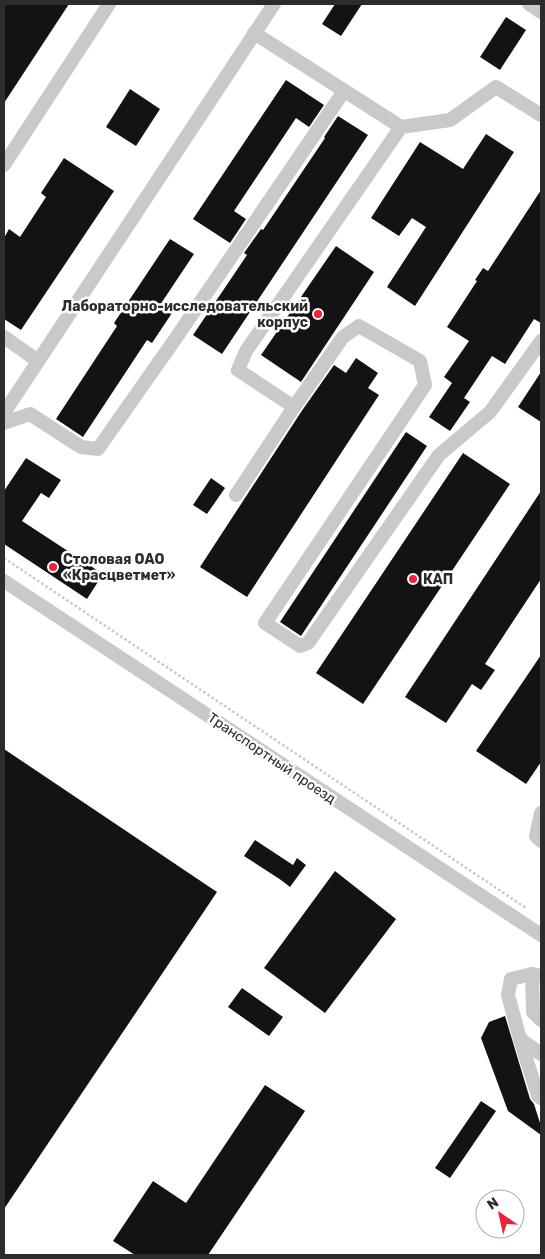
<svg xmlns="http://www.w3.org/2000/svg" width="545" height="1259" viewBox="0 0 545 1259" font-family="Rubik,sans-serif">
	<style>
		.building { fill: #131313 }
		.lines { fill: none; stroke-linecap: round; stroke-linejoin: round }
		.path { stroke: #c9c9c9; stroke-width: 2.5; stroke-dasharray: 2.5 2.5; stroke-linecap: butt }
		.minor { stroke: #c9c9c9; stroke-width: 14 }
		.poi-dot { fill: #ee2338; stroke: #fff; stroke-width: 2 }
		.labels { text-anchor: middle; stroke-width: 5; stroke-linejoin: round; paint-order: stroke }
		.poi-label { font-size: 14px; font-weight: bold; fill: #2c2c2c; stroke: #fff; text-anchor: start }
		.street-label { font-size: 14px; fill: #2c2c2c; stroke: #fff }
	</style>
	<rect width="100%" height="100%" fill="#fff"/>
	<g class="building">
		<polygon points="4,4 69,4 4,103"/>
		<polygon points="335,4 362,4 341,36 322,24"/>
		<polygon points="506,17 526,30 500,70 480,57"/>
		<polygon points="286,80 324,105 309,127 296,118 234,211 246,219 230,243 193,219"/>
		<polygon points="130,89 160,109 136,146 106,127"/>
		<polygon points="338,116 368,135 222,354 193,335 247,255 244,253 261,229 263,230 325,138 324,137"/>
		<polygon points="486,134 514,152 415,306 387,287 426,227 412,218 399,236 371,218 420,142 463,169"/>
		<polygon points="64,158 114,191 21,330 4,319 4,238 9,229 20,237 46,197 41,193"/>
		<polygon points="541,190 541,323 534,319 505,364 492,356 464,398 470,402 450,431 429,417 452,383 444,377 469,341 447,327 477,281 475,280 483,268 488,271"/>
		<polygon points="170,239 194,254 160,305 172,313 152,343 147,340 83,437 56,419 117,326 114,323"/>
		<polygon points="336,246 374,272 301,382 261,355"/>
		<polygon points="356,358 378,373 368,388 379,395 247,597 200,567 301,412 334,365 346,373"/>
		<polygon points="541,372 541,422 518,407"/>
		<polygon points="406,432 427,446 301,636 280,622"/>
		<polygon points="463,453 510,484 363,704 316,673"/>
		<polygon points="26,458 61,480 49,498 41,493 22,521 103,574 87,599 4,544 4,491"/>
		<polygon points="211,478 225,488 207,514 193,505"/>
		<polygon points="541,491 541,579 485,664 495,670 481,690 472,684 446,723 405,697"/>
		<polygon points="541,655 541,762 526,784 476,751"/>
		<polygon points="4,749 217,892 4,1209"/>
		<polygon points="255,840 293,865 297,858 306,865 290,887 281,880 244,856"/>
		<polygon points="335,871 396,919 325,1013 264,968"/>
		<polygon points="242,988 283,1017 269,1036 228,1007"/>
		<polygon points="505,1016 530,1099 534,1104 541,1126 541,1135 508,1111 481,1038 489,1022"/>
		<polygon points="265,1085 305,1111 208,1255 135,1255 113,1241 153,1181 186,1203"/>
		<polygon points="481,1101 496,1111 450,1178 435,1168"/>
	</g>
	<g class="lines">
		<polyline class="path" points="4,558 526,908"/>
		<g class="minor">
			<polyline points="529,4 541,12"/>
			<polyline points="254,33 401,127"/>
			<polyline points="4,165 109,4"/>
			<polyline points="4,337 38,361"/>
			<polyline points="294,407 238,370 246,351 401,127 450,120 496,87 541,115"/>
			<polyline points="4,413 274,4"/>
			<polyline points="4,423 30,414 81,447 98,449 178,335 344,91"/>
			<polyline points="236,495 294,407 343,337 359,326 420,361 425,385 265,623 300,646 308,643 439,455 490,412 541,341"/>
			<polyline points="4,581 541,935"/>
			<polyline points="541,813 536,836 541,841"/>
			<polyline points="532,974 533,1012 541,1020"/>
			<polyline points="541,976 532,974 511,979 508,995 520,1039 538,1096 541,1098"/>
			<polyline points="520,1039 541,1054"/>
		</g>
	</g>
	<g class="poi-dot">
		<circle cx="318" cy="314" r="5"/>
		<circle cx="53" cy="567" r="5"/>
		<circle cx="413" cy="579" r="5"/>
	</g>
	<g class="labels">
		<g class="poi-label">
			<text x="308" y="311" text-anchor="end">Лабораторно-исследовательский<tspan x="308" dy="16">корпус</tspan></text>
			<text x="63" y="564">Столовая ОАО<tspan x="63" dy="16">«Красцветмет»</tspan></text>
			<text x="423" y="584">КАП</text>
		</g>
		<g class="street-label">
			<text transform="translate(272 758) rotate(34)" y="5">Транспортный проезд</text>
		</g>
	</g>
	<rect width="545" height="1259" fill="none" stroke="#2c2c2c" stroke-width="10"/>
	<g transform="translate(500 1214) rotate(326)"><circle r="24" fill="#ffffff" stroke="#ababab"/>
	<path d="M0-4L9 19L0 12L-9 19Z" fill="#ee2338"/>
	<text y="-8" font-size="14" font-weight="bold" text-anchor="middle" fill="#2c2c2c">N</text>
	</g>
</svg>
